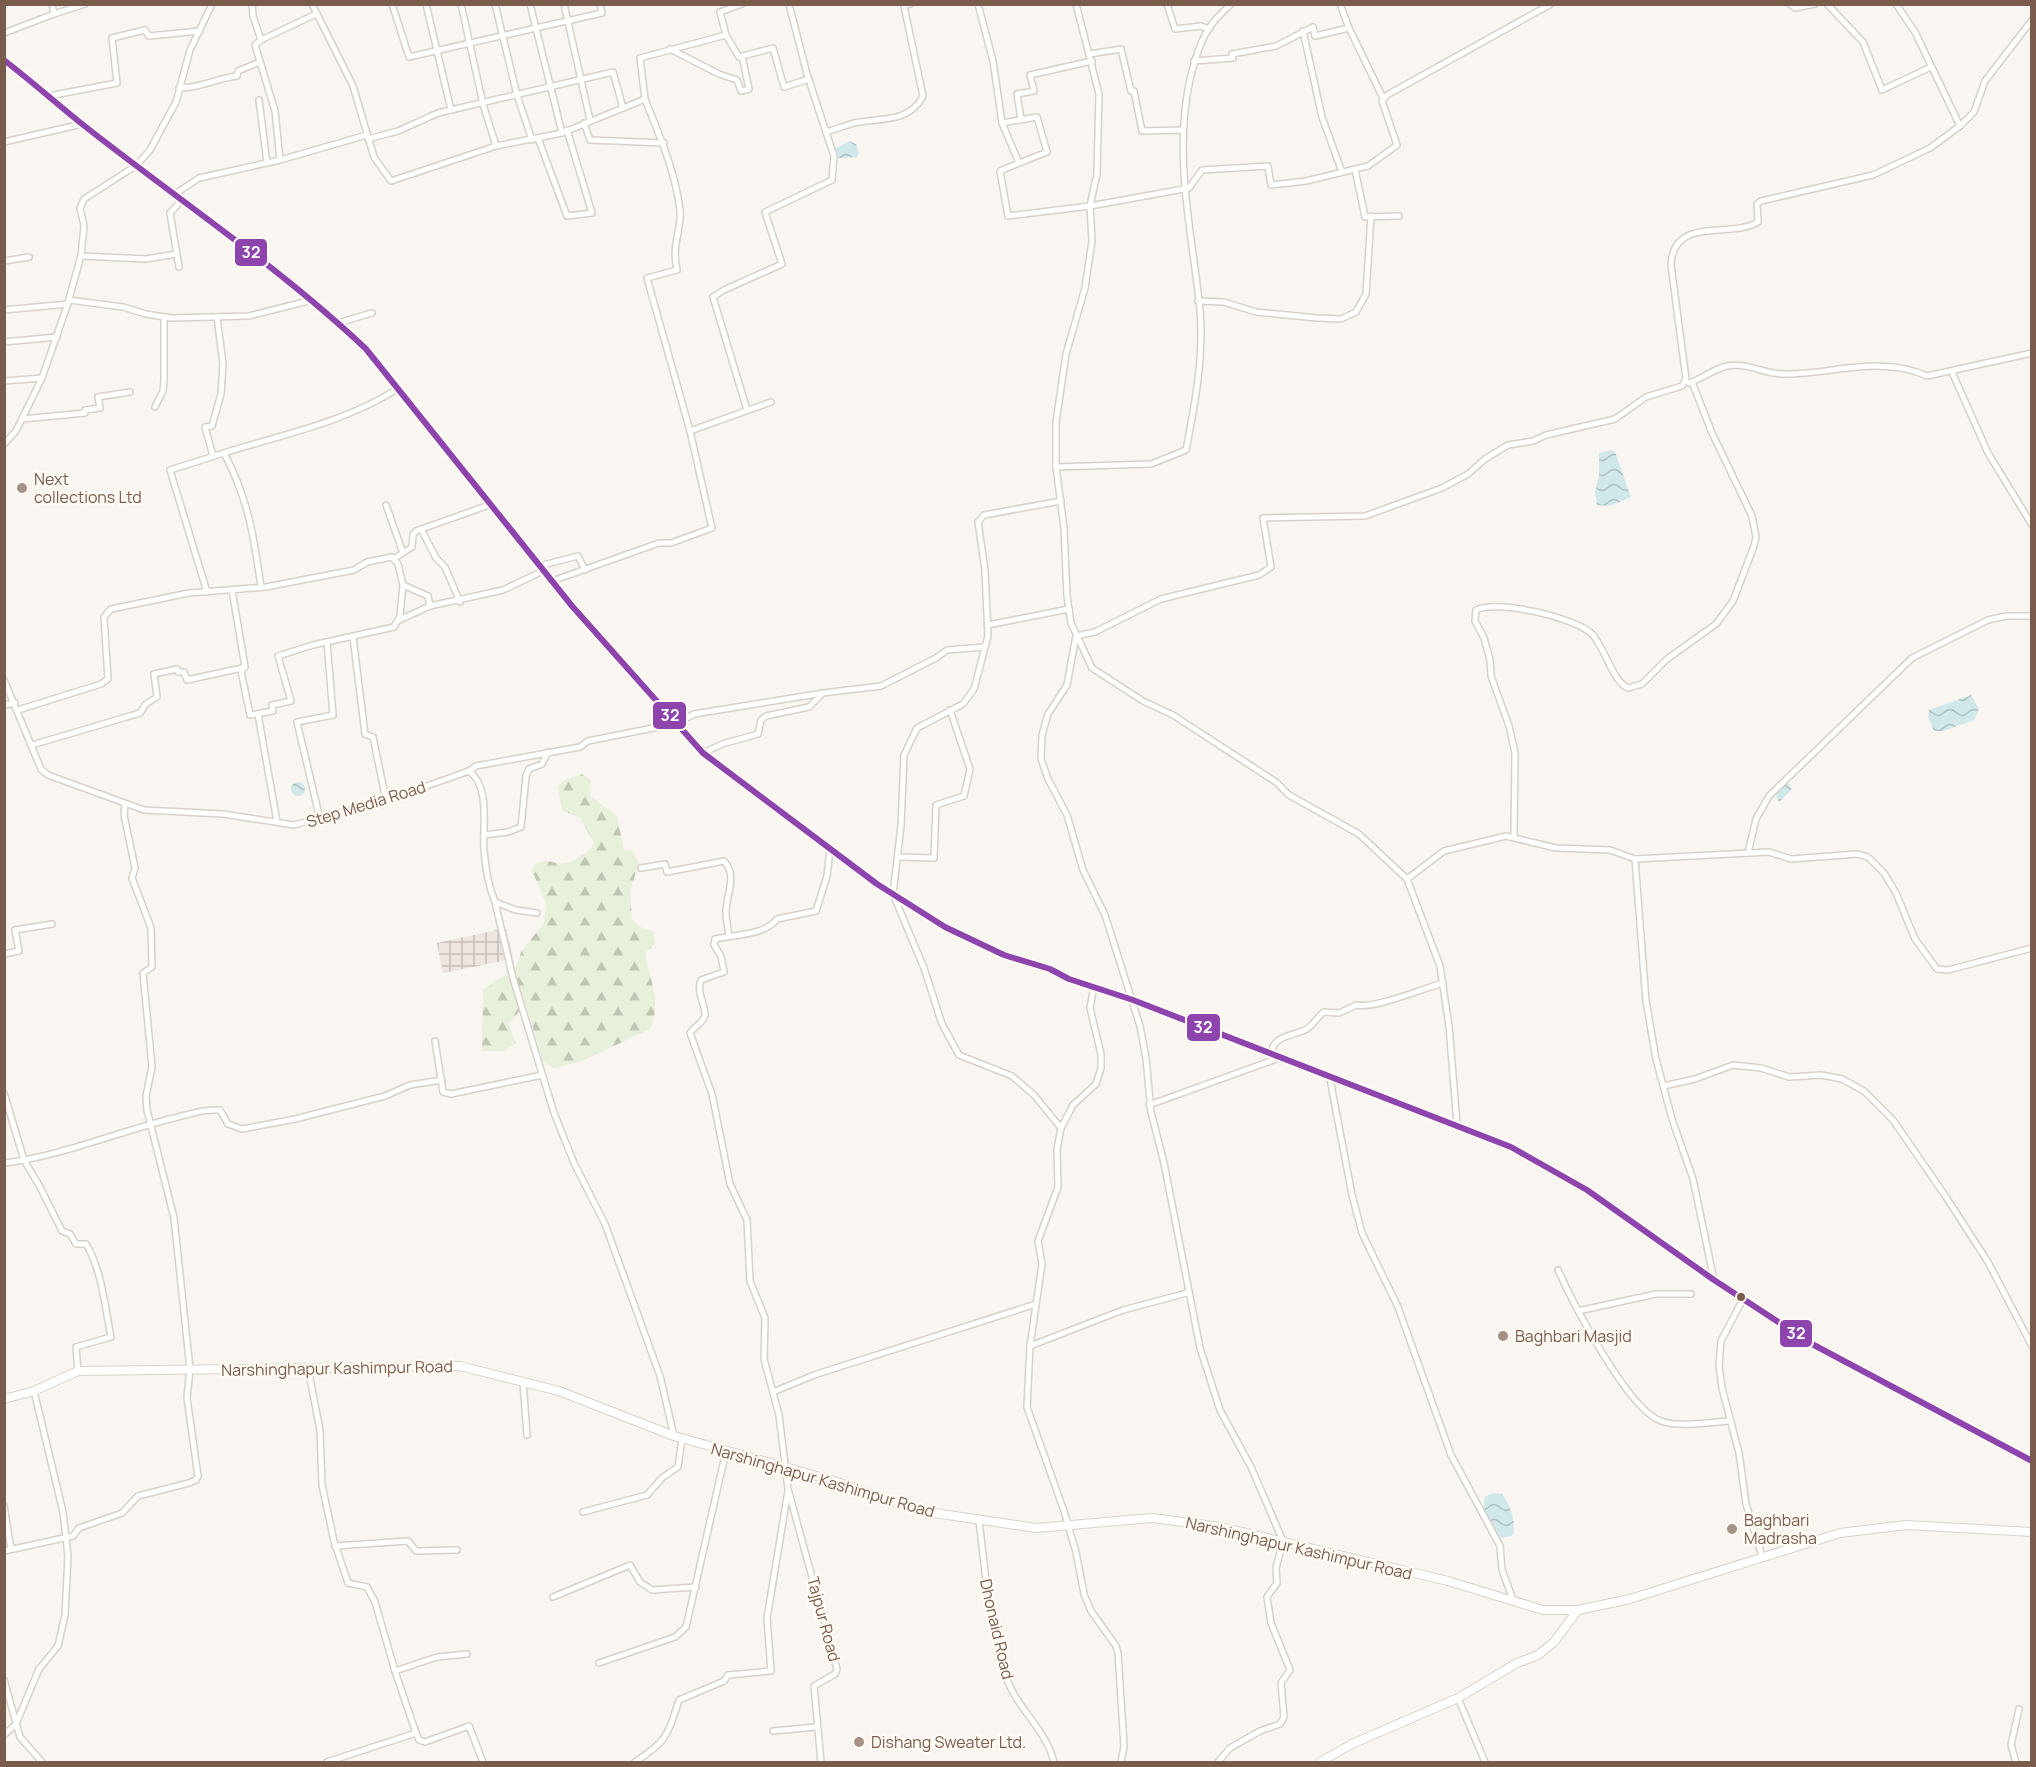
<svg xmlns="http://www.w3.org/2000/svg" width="2036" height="1767" viewBox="0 0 2036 1767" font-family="Manrope,sans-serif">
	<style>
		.industrial { fill: url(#industrial-grid) }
		.forest { fill: url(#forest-firs) }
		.water { fill: url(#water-waves) }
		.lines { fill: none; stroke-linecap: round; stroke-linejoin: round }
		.street-casing { stroke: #d7d1cb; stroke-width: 8 }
		.secondary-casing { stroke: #d9d2cb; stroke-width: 10 }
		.street { stroke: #fefefd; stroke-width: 5 }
		.secondary { stroke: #fefefd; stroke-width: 8 }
		.bus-1-casing { stroke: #fffaf3; stroke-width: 10 }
		.bus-1 { stroke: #8e44ad; stroke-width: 6 }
		.poi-dot { fill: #a69286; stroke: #fffaf3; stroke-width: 2 }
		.bus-dot { fill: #7a5c4d; stroke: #fffaf3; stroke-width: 2 }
		.labels { text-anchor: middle; stroke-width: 5; stroke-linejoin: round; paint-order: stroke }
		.poi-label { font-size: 16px; fill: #7a5c4d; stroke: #fffaf3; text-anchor: start }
		.street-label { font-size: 16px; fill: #7a5c4d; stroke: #fffaf3 }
		.line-badge { stroke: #fffaf3; stroke-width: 2 }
		.badge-label { font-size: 16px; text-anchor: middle; font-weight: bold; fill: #fff }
	</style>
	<defs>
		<pattern id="industrial-grid" width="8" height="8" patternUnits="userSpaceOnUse" patternTransform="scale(1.5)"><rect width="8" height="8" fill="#ede5e0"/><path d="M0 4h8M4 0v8" fill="none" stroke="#c5bdb8"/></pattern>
		<pattern id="forest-firs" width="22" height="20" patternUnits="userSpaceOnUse" patternTransform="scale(1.5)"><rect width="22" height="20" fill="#e7f0db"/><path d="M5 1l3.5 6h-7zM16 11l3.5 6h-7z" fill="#c0c6b4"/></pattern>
		<pattern id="water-waves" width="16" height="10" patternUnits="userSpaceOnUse" patternTransform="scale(1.5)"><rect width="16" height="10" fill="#d0e8ea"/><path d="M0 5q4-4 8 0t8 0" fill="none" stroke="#aebfc0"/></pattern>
	</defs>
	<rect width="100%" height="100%" fill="#f9f5f0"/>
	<polygon class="industrial" points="506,928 513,959 443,973 437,943"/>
	<path class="forest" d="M582 774 591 780 590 796 617 816 624 850 632 851 639 862 630 892 632 919 640 927 653 931 655 944 645 953C650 980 662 1003 650 1029L582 1061 554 1068 543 1062 526 1004 508 1024 516 1043 505 1051H482L483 990 517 966 521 952 544 923 546 904 532 870 535 864C556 855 556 873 581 856 587 852 590 850 594 843L580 818 562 810 558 786 565 780Z"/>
	<g class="water">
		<polygon points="849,141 856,144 859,153 857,157 838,158 835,149"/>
		<polygon points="1611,450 1615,452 1631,497 1610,506 1597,505 1595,492 1599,475 1599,453"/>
		<polygon points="1971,695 1979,709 1974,720 1943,731 1934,731 1928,717 1929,710"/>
		<polygon points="1787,782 1792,789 1779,802 1775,794"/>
		<circle cx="298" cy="789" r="7"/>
		<path d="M1492 1493 1502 1494C1510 1505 1515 1519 1514 1533L1511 1536 1502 1538C1492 1530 1480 1509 1485 1497Z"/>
	</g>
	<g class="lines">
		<defs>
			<g id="street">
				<polyline points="252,4 253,16 261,40 255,45 275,111 280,160"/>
				<polyline points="312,4 353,86 374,157 391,181 496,146 562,133 645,99 640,58 726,35 720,12 742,4"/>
				<polyline points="392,4 409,57 602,13 600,4"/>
				<polyline points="426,4 451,110"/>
				<polyline points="461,4 483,104 496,146"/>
				<polyline points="495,4 517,95 532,140"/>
				<polyline points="530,4 562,133"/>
				<polyline points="564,4 590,120"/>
				<path d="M789 4 807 74 826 132C835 129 845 126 854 123 879 118 910 123 923 96L904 6 910 4"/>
				<polyline points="978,4 993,61 1002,123 1019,163 1000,171 1008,216 1090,206 1092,241 1085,288 1066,354 1056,422 1056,467 1064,528 1067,596 1071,623 1092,668 1143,701 1173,715 1276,782 1289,795 1359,834 1407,879 1440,966 1449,1026 1457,1124"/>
				<polyline points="1076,4 1099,94 1097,174 1090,206 1189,188 1202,170 1268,166 1271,185 1306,181 1368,166 1397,145 1382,101 1387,95 1551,4"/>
				<polyline points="1167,4 1175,29 1201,26 1209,29"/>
				<polyline points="1790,4 1795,8 1815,4"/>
				<polyline points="1827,4 1863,42 1882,90 1931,67"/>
				<polyline points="1896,4 1915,32 1960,126 1974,112 1985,81 2032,20"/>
				<polyline points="54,14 85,4"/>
				<polyline points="1349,28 1383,98"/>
				<polyline points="1303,31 1322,117 1342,172"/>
				<polyline points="4,33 54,14 52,4"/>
				<polyline points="726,35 739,57 773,48 784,87 809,79"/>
				<polyline points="261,40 316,14"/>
				<polyline points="670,49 719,74 737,80 741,91 749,89 742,56"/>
				<polyline points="1090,54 1121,49 1131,91 1134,91 1142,131 1183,130"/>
				<path d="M4 60C31 81 56 103 82 124 177 199 278 266 366 349L572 606 703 753 877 884 945 927 1004 955 1050 969 1069 979 1133 1000 1511 1147 1587 1190 1714 1280 1812 1344 2032 1461"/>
				<polyline points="1194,61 1233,58 1232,54 1276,46 1313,27 1315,36 1349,28 1340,4"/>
				<path d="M179 88C199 89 217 78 237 76L238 71 260 62"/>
				<polyline points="49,96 117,83 112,38 145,30 149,36 200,31"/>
				<path d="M645 99C659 135 675 170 680 210 682 229 671 245 677 270L647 278 690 431"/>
				<polyline points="259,100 267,163"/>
				<polyline points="1021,119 1017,94 1034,91 1030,75 1092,61"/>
				<polyline points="584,123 590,140 664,143"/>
				<polyline points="1002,123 1037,117 1047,152 1019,163"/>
				<polyline points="538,138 567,216 592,213 567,130"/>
				<polyline points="368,139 398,131 438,113 613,72 623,108"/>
				<polyline points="4,142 82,124"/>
				<polyline points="1355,169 1365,217 1399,216"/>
				<polyline points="175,194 199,178 280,160 367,135"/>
				<polyline points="81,256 146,259 176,254"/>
				<polyline points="4,261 29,257"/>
				<polyline points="179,267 170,213 182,200"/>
				<polyline points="69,300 123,307 146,314 171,318 249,316 312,300"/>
				<polyline points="1198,301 1224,302 1256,312 1317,318 1341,319 1356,312 1366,294 1371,216"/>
				<polyline points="4,310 68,304"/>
				<polyline points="338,323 372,313"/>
				<polyline points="4,342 57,337"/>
				<polyline points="1952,372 1988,453 2032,525"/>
				<polyline points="42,378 67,306 81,256 84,226 80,208 84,199 137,165 150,150 176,102 190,50 212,4"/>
				<polyline points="4,381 42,378 16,431 4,444"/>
				<path d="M1689 383C1702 379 1713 369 1727 366 1748 362 1765 375 1786 374 1832 374 1883 355 1927 376L2032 353"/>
				<polyline points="155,407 163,391 164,380 164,317"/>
				<polyline points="747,410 713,297 724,290 782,264 765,212 832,180 834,156 826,132"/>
				<polyline points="22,419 85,413 85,410 100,408 98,397 130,392"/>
				<polyline points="213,456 205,427 212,426 221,394 223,364 217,317"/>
				<path d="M1056 467 1151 464 1186 450C1195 404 1204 357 1200 310 1192 231 1173 158 1190 79 1195 60 1200 40 1212 24 1217 17 1224 11 1231 4"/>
				<polyline points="1061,501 984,515 978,522 985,570 988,636 974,689 963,704 917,728 904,755 901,826 893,894 924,968 942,1024 959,1055 1012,1076 1034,1095 1061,1128"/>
				<polyline points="386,505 403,553"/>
				<polyline points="421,529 436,558 445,567 460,602"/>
				<polyline points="395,558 412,547 413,535 416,531 489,505"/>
				<polyline points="539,566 578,556 585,570"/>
				<polyline points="552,581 659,543 671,543 712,528 690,431 771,402"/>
				<path d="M261 587C254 537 248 498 224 453 281 435 346 422 397 389"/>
				<polyline points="232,590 245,667 241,671 250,715 273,711 272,705 291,701 278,656 313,645 394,627 400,616 403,585"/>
				<polyline points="207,592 170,470 224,453"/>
				<polyline points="399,620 430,606"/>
				<polyline points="988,625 1069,609"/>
				<polyline points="353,637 365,734 373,737 386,800"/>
				<polyline points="4,680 41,769 48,775 144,810 223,814 294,825 393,798 469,771 476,766 580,747 588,741 678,723 694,714 823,693"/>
				<polyline points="4,705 15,703"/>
				<polyline points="18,710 101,684 108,679 104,617 111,609 189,593 266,587 354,570 367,562 392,557 398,564 403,585 428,596 430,606 503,590 543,571"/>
				<polyline points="258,714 277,822"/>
				<polyline points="32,745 140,713 146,704 157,697 154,674 177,669 178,672 184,672 187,680 242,668"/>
				<polyline points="703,753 722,744 758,734 761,720 766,716 809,707 823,693 881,686 936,658 947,650 984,647"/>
				<path d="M469 771C491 787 482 828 484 851 486 869 488 885 495 902L516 910 537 913"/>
				<polyline points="320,819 297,722 333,715 327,642"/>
				<polyline points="484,835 508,832 521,827 526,776 529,769 542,764 548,752"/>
				<path d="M1514 836 1515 753 1509 726 1491 676 1490 660 1484 638 1475 621 1476 610C1497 599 1576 618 1592 634 1605 648 1613 682 1628 688L1642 684 1667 659 1716 624 1733 601 1754 546 1756 537 1752 516 1712 433 1692 382"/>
				<polyline points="1748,853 1756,819 1769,796 1912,658 1988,620 2006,616 2032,616"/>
				<polyline points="898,857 934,858 936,805 964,796 970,769 950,710"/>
				<polyline points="1635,859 1646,1001 1656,1059 1672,1119 1693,1179 1714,1280"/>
				<path d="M641 868 665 864 667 872 724 861C738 876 726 895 726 912 726 920 728 928 729 936"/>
				<polyline points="1407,879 1444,851 1506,836 1556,848 1610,850 1635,859 1769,852 1791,859 1857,854 1868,857 1884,873 1896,893 1915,939 1937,969 1948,970 2032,948"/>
				<polyline points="495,902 513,978 554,1113 574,1163 605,1224 660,1376 674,1436"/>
				<polyline points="4,954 19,951 15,930 52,924"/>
				<polyline points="1094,986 1090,1008 1101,1054 1101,1068 1096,1084 1073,1105 1061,1128 1057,1149 1058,1187 1038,1241 1042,1264 1030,1346 1027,1407 1064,1511 1076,1552 1084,1594 1091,1611 1116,1646 1118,1653 1124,1746 1121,1762"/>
				<polyline points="435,1041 443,1092 451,1094 542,1075"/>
				<path d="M1271 1055C1272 1035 1293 1036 1307 1029 1313 1025 1318 1016 1324 1012L1339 1013 1356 1005C1375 1009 1421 989 1443 983"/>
				<polyline points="1330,1079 1352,1195 1362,1233 1398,1307 1451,1455 1500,1546 1502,1570 1514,1602"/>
				<polyline points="1663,1086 1695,1079 1733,1065 1761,1068 1789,1077 1821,1075 1842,1079 1864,1091 1893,1120 1946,1197 1988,1262 2032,1346"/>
				<path d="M4 1093 24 1160 40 1187 62 1231 70 1234 76 1244H86C102 1270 105 1308 111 1337L76 1347 78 1371"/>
				<polyline points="1149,1105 1279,1058"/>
				<path d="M4 1163C61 1156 115 1133 170 1119 187 1115 202 1109 220 1110L228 1124 242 1129 295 1119 385 1096 410 1085 442 1080"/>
				<path d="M1558 1270C1573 1303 1628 1410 1661 1421 1680 1428 1709 1422 1730 1421"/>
				<polyline points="1743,1299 1721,1341 1719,1366 1722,1388 1739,1453 1746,1504 1762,1556"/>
				<polyline points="1578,1311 1656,1294 1691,1294"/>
				<polyline points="1030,1346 1123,1310 1187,1293"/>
				<polyline points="308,1368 320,1430 322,1485 334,1541 348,1583 367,1587 375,1602 395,1671 416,1733"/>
				<polyline points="523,1382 527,1435"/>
				<polyline points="773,1392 814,1375 1036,1304"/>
				<polyline points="4,1506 11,1549"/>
				<polyline points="583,1512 647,1495 663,1477 678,1467 682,1438"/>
				<path d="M979 1520 988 1598 1006 1677C1017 1709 1046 1729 1054 1762"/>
				<polyline points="335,1546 408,1541 416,1551 457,1550"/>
				<polyline points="4,1551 73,1536 79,1528 122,1513 138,1496 189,1483 196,1480 198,1476 187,1398 190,1369 174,1218 147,1110 146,1096 152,1067 143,973 152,967 151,928 132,878 135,868 124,815 125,804"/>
				<polyline points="553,1597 630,1565 640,1582 652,1590 696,1587"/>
				<polyline points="599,1663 675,1637 686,1627 726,1451"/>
				<polyline points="395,1671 437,1657 467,1654"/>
				<polyline points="4,1680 20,1737 42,1762"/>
				<polyline points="1458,1698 1485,1762"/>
				<polyline points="773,1731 816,1727"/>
				<polyline points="4,1735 16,1724 39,1669 58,1646 65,1615 68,1556 63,1512 34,1391"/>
				<polyline points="327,1762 416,1733 419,1740 425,1742 469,1726 483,1762"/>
				<path d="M635 1762C667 1741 667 1737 679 1700L724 1681 728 1675 771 1671 767 1618 788 1491"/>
				<path d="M821 1762 814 1686 835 1674 837 1669 788 1489 779 1415 764 1359 765 1318 750 1281 747 1220 730 1184 712 1094 690 1033C693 1027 704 1023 705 1015 705 1003 696 992 701 980L724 972 721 956 714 945 715 939C733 935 766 935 777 919L816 911 827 876 830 850"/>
				<path d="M1218 1762 1230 1748 1260 1731 1280 1724 1284 1717 1281 1683 1290 1670 1271 1623 1267 1597 1277 1583 1276 1568 1283 1541 1251 1467 1220 1410 1200 1348 1164 1163 1151 1112 1146 1058 1140 1026 1105 915 1083 870 1067 815 1048 779 1041 759 1042 735 1048 714 1067 685 1076 636 1095 632 1161 599 1259 575 1271 567 1263 518 1365 516 1442 488 1468 474 1485 459 1508 445 1533 441 1546 435 1615 419 1646 397 1682 386 1686 379 1671 265C1673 215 1731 239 1758 222L1757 204 1761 201 1873 175 1930 148 1960 126"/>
				<polyline points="2016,1762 2011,1745 2019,1709"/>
			</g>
			<g id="secondary">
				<polyline points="4,1399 34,1391 78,1371 460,1366 559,1391 674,1436 831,1480 921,1511 1036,1528 1152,1518 1221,1527 1448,1581 1543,1610 1578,1610 1630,1599 1840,1533 1906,1525 2032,1532"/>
				<polyline points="1320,1762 1352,1744 1458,1698 1517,1663 1538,1655 1554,1642 1578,1610"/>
			</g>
		</defs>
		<use href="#street" class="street-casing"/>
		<use href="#secondary" class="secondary-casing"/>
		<use href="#street" class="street"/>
		<use href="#secondary" class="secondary"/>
		<defs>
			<path id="bus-1" d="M4 60C31 81 56 103 82 124 177 199 278 266 366 349L572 606 703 753 877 884 945 927 1004 955 1050 969 1069 979 1133 1000 1511 1147 1587 1190 1714 1280 1812 1344 2032 1461"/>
		</defs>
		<use href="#bus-1" class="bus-1-casing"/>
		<use href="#bus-1" class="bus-1"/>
	</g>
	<g class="poi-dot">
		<circle cx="22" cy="488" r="6"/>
		<circle cx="1503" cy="1336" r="6"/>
		<circle cx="1732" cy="1529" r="6"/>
		<circle cx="859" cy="1742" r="6"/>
	</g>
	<circle class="bus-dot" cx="1741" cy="1297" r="5"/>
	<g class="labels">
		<g class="poi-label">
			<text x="34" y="485">Next<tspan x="34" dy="18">collections Ltd</tspan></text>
			<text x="1515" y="1342">Baghbari Masjid</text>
			<text x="1744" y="1526">Baghbari<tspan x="1744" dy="18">Madrasha</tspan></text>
			<text x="871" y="1748">Dishang Sweater Ltd.</text>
		</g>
		<g class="street-label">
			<text transform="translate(366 804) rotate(-17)" y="6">Step Media Road</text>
			<text transform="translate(337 1368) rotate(-1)" y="6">Narshinghapur Kashimpur Road</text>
			<text transform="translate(823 1480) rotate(16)" y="6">Narshinghapur Kashimpur Road</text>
			<text transform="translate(1299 1548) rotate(13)" y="6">Narshinghapur Kashimpur Road</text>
			<text transform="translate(824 1619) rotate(75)" y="6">Tajpur Road</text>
			<text transform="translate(997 1629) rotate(77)" y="6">Dhonaid Road</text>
		</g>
	</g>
	<g class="line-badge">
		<rect x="234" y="238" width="34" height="29" rx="6" fill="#8e44ad"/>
		<rect x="652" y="701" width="35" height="29" rx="6" fill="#8e44ad"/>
		<rect x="1186" y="1013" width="35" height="29" rx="6" fill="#8e44ad"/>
		<rect x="1779" y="1319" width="34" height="29" rx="6" fill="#8e44ad"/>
	</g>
	<g class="badge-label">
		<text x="251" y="258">32</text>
		<text x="670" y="721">32</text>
		<text x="1203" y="1033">32</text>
		<text x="1796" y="1339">32</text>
	</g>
	<rect width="2036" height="1767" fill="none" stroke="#7a5c4d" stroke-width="12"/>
</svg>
